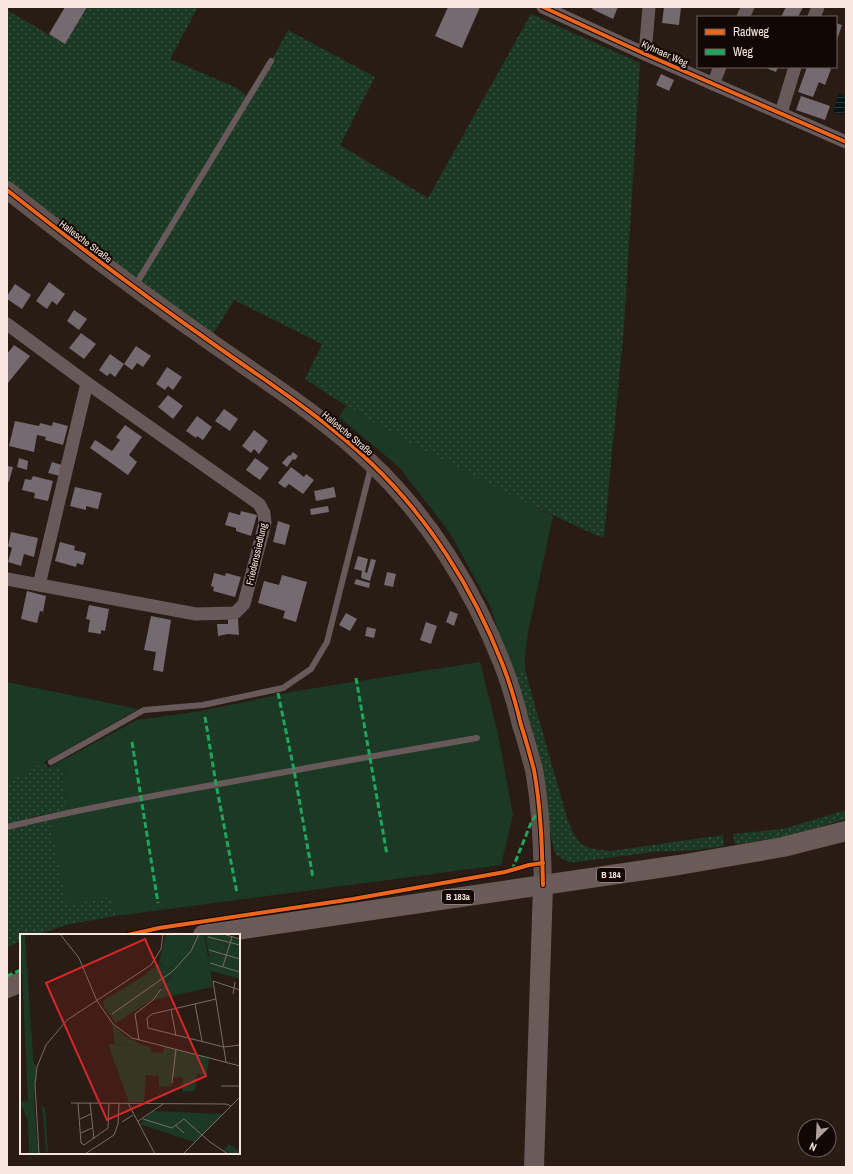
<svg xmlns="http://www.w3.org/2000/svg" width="853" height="1174" viewBox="0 0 853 1174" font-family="'Archivo Narrow',sans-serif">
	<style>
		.grass { fill: url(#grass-dots) }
		.green { fill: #1c3925 }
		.water { fill: url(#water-rules) }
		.building { fill: #746a6f }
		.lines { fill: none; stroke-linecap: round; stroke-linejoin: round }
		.lane { stroke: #685a5a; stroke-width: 6 }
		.street { stroke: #685a5a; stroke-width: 13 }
		.secondary { stroke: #625250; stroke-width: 18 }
		.primary { stroke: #6a5a58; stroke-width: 20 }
		.quiet { stroke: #20a55d; stroke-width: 3; stroke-dasharray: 6 3; stroke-linecap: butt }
		.cycleway-casing { stroke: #110704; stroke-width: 6 }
		.cycleway { stroke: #eb651d; stroke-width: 4 }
		.labels { text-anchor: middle; stroke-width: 4; stroke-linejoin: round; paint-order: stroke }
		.shield { fill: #110704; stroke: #b2a49d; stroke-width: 1 }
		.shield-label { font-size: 9px; font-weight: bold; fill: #f7e7de }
		.street-label { font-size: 10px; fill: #f7e7de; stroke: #110704 }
		.inset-road { fill: none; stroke: #7b6d65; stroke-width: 1 }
		.view { fill: #d62828; fill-opacity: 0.15; stroke: #d62828; stroke-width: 2 }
		.inset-edge { fill: none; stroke: #f7e7de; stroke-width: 2 }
	</style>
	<defs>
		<pattern id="grass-dots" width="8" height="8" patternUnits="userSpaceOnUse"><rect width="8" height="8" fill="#1c3925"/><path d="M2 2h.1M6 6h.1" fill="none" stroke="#3e5644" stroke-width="1.8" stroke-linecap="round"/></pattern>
		<pattern id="water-rules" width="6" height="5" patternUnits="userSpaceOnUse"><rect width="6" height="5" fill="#041719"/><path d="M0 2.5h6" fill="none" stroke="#29393a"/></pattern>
	</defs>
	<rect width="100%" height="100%" fill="#281c15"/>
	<g class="grass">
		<path d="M87 7H198L170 59 237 88 249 98 271 61 288 30 375 77 340 145 428 198 531 14 640 63 624 327 604 537 598 536C497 490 397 441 305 379L322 344 234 300 209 341 7 190V10L65 44Z"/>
		<path d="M525 670 567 818C577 845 582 849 611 851L723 835 724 846 696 850 653 852 577 862H569L556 855 552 842 543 778 512 672Z"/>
		<polygon points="44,762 48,768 66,768 61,777 68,810 36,816 7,825 7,783"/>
		<polygon points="846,810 846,819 789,836 738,844 735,844 733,834 783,829"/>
		<polygon points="48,817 112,897 116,916 65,925 37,935 21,935 21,941 7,947 7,829"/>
	</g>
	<g class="green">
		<polygon points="346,406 414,445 553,516 528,632 525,656 525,670 512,672 491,608 450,533 399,467 339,417"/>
		<polygon points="480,662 498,734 513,815 501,865 116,916 111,897 67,905 49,819 68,810 61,777 66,769 48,768 137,720 201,711 296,691"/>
		<polygon points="7,682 138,709 7,783"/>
	</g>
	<polygon class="water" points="839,94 846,97 846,105 842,115 833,111"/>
	<g class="building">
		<polygon points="65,7 87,7 65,44 49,34"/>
		<polygon points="448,7 480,7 462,48 435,36"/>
		<polygon points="593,7 618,7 613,19 592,9"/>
		<polygon points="664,7 681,7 679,25 662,23"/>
		<polygon points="786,7 803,7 798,17 781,17"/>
		<polygon points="836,23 842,25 836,43"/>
		<polygon points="764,67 778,67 776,72"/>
		<polygon points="807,67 825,67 831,69 825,85 819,82 813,97 798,92"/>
		<polygon points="661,74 674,80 669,91 656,85"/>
		<polygon points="801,96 830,106 825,120 796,110"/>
		<polygon points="49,282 65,294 57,305 52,301 47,309 36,301"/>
		<polygon points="15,284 31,295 22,309 7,299 7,296"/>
		<polygon points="74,310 87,319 79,330 67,321"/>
		<polygon points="81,333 96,344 84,359 69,348"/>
		<polygon points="14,345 30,356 7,384 7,354"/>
		<polygon points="136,346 151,356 143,367 137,363 132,370 124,364"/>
		<polygon points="110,354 124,364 115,377 110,373 107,376 99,370"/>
		<polygon points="167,367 182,377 173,390 168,386 165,390 156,384"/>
		<polygon points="168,395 183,406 173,419 158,407"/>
		<polygon points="224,409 238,419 230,431 215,421"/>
		<polygon points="197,416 212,427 203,440 197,436 196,438 186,431"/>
		<polygon points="15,421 39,426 40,423 52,426 53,422 68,426 63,445 45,440 46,437 37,435 34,452 9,446"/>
		<polygon points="125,425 142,437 129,455 137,462 128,475 90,448 95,440 112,451 120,440 116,437"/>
		<polygon points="254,430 268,441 259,454 254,449 251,453 242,446"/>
		<polygon points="293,452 298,456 295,460 293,459 287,467 282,463 289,455 290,456"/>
		<polygon points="19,458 28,461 27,470 17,467"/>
		<polygon points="255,458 269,468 260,480 246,470"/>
		<polygon points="52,462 62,465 60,476 48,473"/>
		<polygon points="7,466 13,467 9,482 7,481"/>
		<polygon points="291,467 304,477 306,474 314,480 303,494 289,484 285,488 278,483"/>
		<polygon points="33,476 53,481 48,501 34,498 35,493 22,490 25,479 31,480"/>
		<polygon points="75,487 102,493 98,509 86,506 86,510 70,506"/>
		<polygon points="334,487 336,497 316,501 314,491"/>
		<polygon points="328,506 329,512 311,515 310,509"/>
		<polygon points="241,511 257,515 251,536 236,531 236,528 225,525 229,512 240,515"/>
		<polygon points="278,521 290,525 285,545 273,542"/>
		<polygon points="11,532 38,538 34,557 24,554 21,566 8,562 12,548 8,546"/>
		<polygon points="60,542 75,546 74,550 86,553 83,565 77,563 76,567 55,561"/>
		<polygon points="358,556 368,559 365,572 367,573 371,559 376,560 370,581 361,578 362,571 354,569"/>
		<polygon points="387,572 396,574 393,587 384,585"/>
		<polygon points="214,573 225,576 226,573 241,577 235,597 213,591 214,587 211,586"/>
		<polygon points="282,575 307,582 296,622 283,618 285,611 258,603 264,581 279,585"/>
		<polygon points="356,579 370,583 369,588 354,584"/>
		<polygon points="27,591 46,596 43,612 40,611 37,623 21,619"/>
		<polygon points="89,605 109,609 105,631 101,630 101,634 88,632 90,620 86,619"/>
		<polygon points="450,611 458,614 454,626 446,622"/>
		<polygon points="346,613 357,619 350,631 339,625"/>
		<polygon points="151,616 171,620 163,672 153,670 156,652 144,650"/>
		<polygon points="228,619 238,619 239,635 228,634 218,636 217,624 228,624"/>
		<polygon points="426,622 437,626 431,644 420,640"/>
		<polygon points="367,627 376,629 374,638 365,636"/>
	</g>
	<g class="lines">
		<g class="lane">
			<polyline points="135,286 271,61"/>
			<polyline points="51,762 144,710 203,705 283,688 311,669 327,642 371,467"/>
			<path d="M7 827C80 809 155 795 230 782 312 767 395 752 477 738"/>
		</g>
		<g class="street">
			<polyline points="543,7 645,54 846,142"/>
			<polyline points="743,17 748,7"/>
			<polyline points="814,17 818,7"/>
			<polyline points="645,54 649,7"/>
			<polyline points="713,84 720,67"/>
			<polyline points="781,113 795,67"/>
			<polyline points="7,324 87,383 259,504 264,513 265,523 244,604 235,613 196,614 7,579"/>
			<polyline points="39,585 87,383"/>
		</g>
		<path class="secondary" d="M7 190C74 243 142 294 212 343 266 381 323 417 371 463 429 518 473 589 502 663 510 683 516 704 521 725 526 740 530 755 534 770 541 808 542 847 543 885"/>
		<g class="primary">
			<polyline points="203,935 679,865 783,847 846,831"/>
			<polyline points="7,988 21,982"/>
			<polyline points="534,1167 543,885"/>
		</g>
		<g class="quiet">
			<polyline points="356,678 387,855"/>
			<polyline points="278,693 294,770 313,878"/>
			<polyline points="205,717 216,784 237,893"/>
			<polyline points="132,742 158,903"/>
			<polyline points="512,870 531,823 539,810"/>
			<polyline points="7,976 21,970"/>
		</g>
		<defs>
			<g id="cycleway">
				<polyline points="543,7 645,54 846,142"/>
				<path d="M7 190C74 243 142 294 212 343 266 381 323 417 371 463 429 518 473 589 502 663 510 683 516 704 521 725 526 740 530 755 534 770 541 808 542 847 543 885"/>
				<polyline points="128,935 159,928 353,899 505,872 529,865 543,863"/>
			</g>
		</defs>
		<use href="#cycleway" class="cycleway-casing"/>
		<use href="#cycleway" class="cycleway"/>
	</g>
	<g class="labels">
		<g class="shield">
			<rect x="597" y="868" width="28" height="14" rx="3"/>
			<rect x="442" y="890" width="32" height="14" rx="3"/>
		</g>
		<g class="shield-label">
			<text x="611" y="878">B 184</text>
			<text x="458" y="900">B 183a</text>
		</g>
		<g class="street-label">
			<text transform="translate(665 53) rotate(24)" y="4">Kyhnaer Weg</text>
			<text transform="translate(86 241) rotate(37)" y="4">Hallesche Straße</text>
			<text transform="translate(348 433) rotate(40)" y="4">Hallesche Straße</text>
			<text transform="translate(256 554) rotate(-77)" y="4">Friedenssiedlung</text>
		</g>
	</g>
	<g transform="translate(20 934)">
		<rect width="220" height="220" fill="#281c15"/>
		<path d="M0 0H5L12 107 14 130 16 132 14 168 0 167 8 166ZM180 0H184L188 22 155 37 139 55 136 51 138 49 132 40 127 43 125 41 139 29 148 36 151 33 154 35ZM88 110 125 112 131 113V118L143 119 144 113 189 123 187 141 177 140 175 157 162 158 163 144 152 143 151 153 139 152V142L126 141 124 168H109ZM0 168H14L18 220H9L8 187ZM22 172 25 174 28 219 26 217ZM133 177 204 180 174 208 119 190ZM208 210 220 217V220H211L204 216Z" fill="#1c3925"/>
		<path d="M146 0H179L172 14 154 35 151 33 148 36 139 28ZM185 0H200L220 6V45L191 37 192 53 133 66 155 37 166 28 189 22ZM132 40 138 49 139 55H141L133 65 96 89 84 73 83 67 125 41 127 43ZM92 90 106 103 125 112 95 110Z" fill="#1c3925"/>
		<path class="inset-road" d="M40 0 59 24 77 67M203 0 220 5M188 3 220 11M189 16 220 25M190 29 220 38M203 32 212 3M213 60 215 48M196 65 132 80 127 84 128 94 204 113 220 111M77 67 93 90 112 104 220 132M175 70 182 107M151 75 156 102M92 80 153 37 171 17 179 0M119 106 115 80 133 66 141 55M206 128 193 47 220 56M152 149 156 115M201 152H220M51 169 206 170 211 172M58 169 61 209 64 211 88 194 89 169M70 169 74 205M108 169 135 220M60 185 71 180M123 185 152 194 164 185 190 208 208 220M102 188 113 181M117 188 143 170M155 191 164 199M61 199 72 194M19 220 15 150 17 133 26 111 47 86 131 31 141 15 143 0M65 220 94 201 98 190 99 169M163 220 220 163"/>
		<path class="view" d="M125 5 186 142 87 186 26 49Z"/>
		<rect width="220" height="220" class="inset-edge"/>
	</g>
	<rect width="853" height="1174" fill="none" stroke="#f7e7de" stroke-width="16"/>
	<rect x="697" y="16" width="140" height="52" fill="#110704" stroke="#6d615b"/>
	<rect x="705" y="29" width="20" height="6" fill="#eb651d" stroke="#6d615b"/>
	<text x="733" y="36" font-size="12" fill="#f7e7de">Radweg</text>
	<rect x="705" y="49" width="20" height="6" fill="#20a55d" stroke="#6d615b"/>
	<text x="733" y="56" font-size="12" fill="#f7e7de">Weg</text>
	<g transform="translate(817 1138) rotate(204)"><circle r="19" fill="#110704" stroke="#6d615b"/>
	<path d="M0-3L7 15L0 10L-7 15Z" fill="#afa098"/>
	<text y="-6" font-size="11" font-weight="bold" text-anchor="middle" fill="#f7e7de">N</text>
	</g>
</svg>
